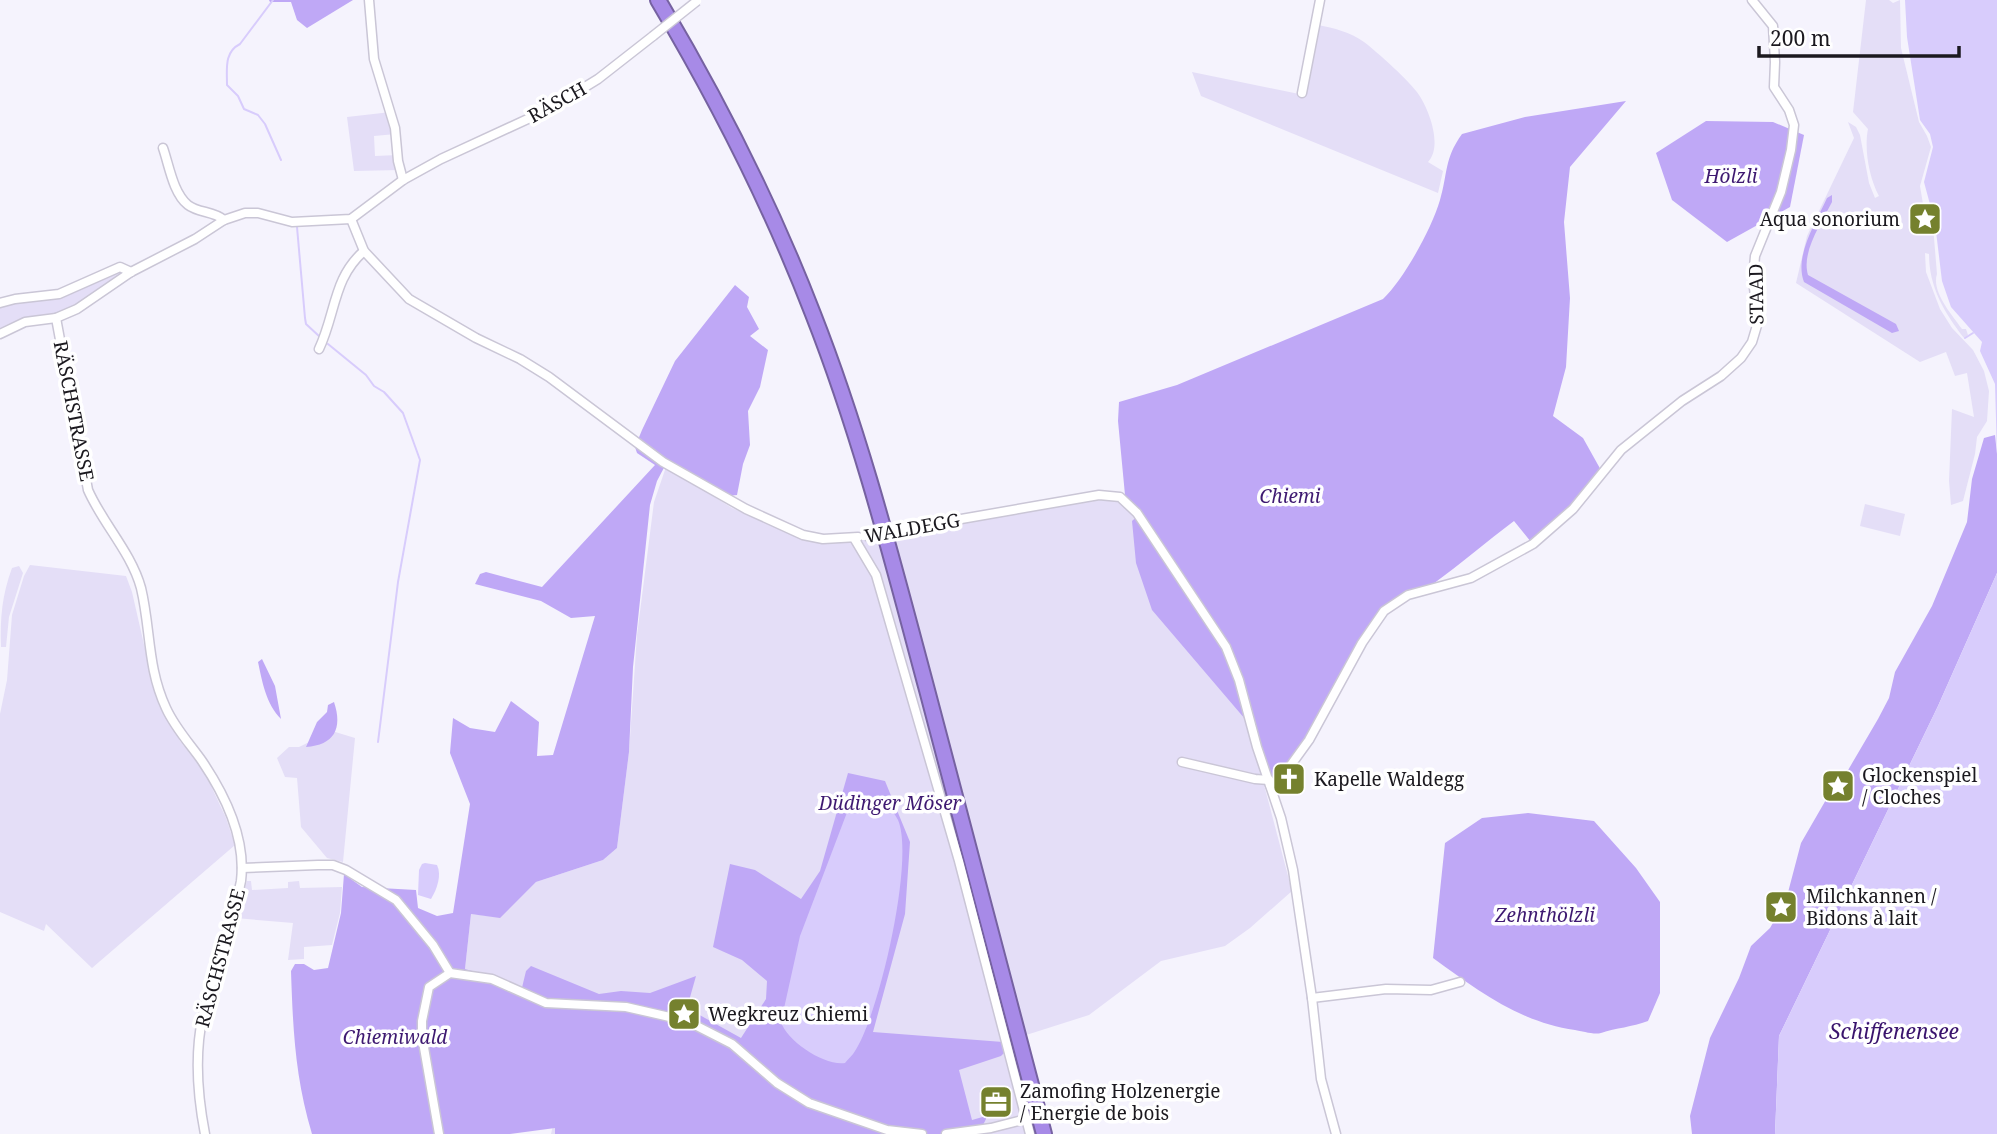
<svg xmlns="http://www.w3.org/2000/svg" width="1997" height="1134" viewBox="0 0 1997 1134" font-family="'Noto Serif',serif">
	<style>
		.green { fill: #e4def7 }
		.forest { fill: #bfa8f6 }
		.water { fill: #d8ccfc }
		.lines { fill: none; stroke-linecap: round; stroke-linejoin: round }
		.stream { stroke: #d8ccfc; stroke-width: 2 }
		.minor-casing { stroke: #cac6d6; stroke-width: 11 }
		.motorway-casing { stroke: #7662a1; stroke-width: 18 }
		.minor { stroke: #fff; stroke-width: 8 }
		.motorway { stroke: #a78ae7; stroke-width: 14 }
		.minor-bridge-casing { stroke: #cac6d6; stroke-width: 11; stroke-linecap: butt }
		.minor-bridge { stroke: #fff; stroke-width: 8 }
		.labels { text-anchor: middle; stroke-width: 7; stroke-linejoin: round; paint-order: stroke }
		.street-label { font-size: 19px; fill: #1b191f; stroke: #fff }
		.park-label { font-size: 19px; font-style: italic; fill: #3e1971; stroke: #fff }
		.poi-label { font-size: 19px; fill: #1b191f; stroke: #fff; text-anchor: start }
		.water-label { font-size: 21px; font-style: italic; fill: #3a146d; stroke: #fff }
	</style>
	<rect width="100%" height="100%" fill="#f5f3fd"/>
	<g class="green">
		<path d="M1866 0H1889L1893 3 1900 0 1901 48 1919 122 1927 136 1931 147 1920 186 1923 204 1930 215 1933 226 1937 274C1931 291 1952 315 1962 329H1966L1968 335 1964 338C1944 312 1929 287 1929 254L1925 253 1926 272 1940 309 1952 328 1973 350 1984 371 1989 391 1987 421 1977 437 1975 454 1963 501 1951 505 1949 481 1952 409 1974 417 1967 373 1955 376 1946 352 1920 362 1796 283 1807 236 1854 138 1848 122 1856 127 1860 135 1869 183 1875 198 1879 196C1869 177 1864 149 1868 129L1853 112Z"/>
		<path d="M1318 25C1334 28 1350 32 1364 42 1377 52 1411 82 1419 95 1429 110 1443 146 1428 162L1443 171 1438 193 1201 96 1192 72 1304 95Z"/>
		<polygon points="391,112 396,134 374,136 375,156 398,155 400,170 354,171 347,117"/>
		<path d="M118 269 124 272 122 275C104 287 85 302 65 311 44 320 21 319 0 329V305L47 299Z"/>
		<polygon points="666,467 732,508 806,541 837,543 1113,498 1130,509 1233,667 1292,891 1250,928 1225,946 1161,961 1089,1015 1014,1039 1037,1134 551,1134 584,988 520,996 502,987 492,976 465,969 471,914 500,917 536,882 603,860 617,848 629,752 637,635 654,502"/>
		<polygon points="1865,504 1905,514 1900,536 1860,526"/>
		<polygon points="30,565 126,576 132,592 156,697 180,741 205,773 226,818 235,845 92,968 46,924 44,931 0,912 0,714 7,680 12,615 24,576"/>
		<path d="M19 566 23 573 9 617 6 647H1C0 618 2 595 12 568Z"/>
		<polygon points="332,731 355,738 343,862 327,858 301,827 297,778 285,777 277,758 289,747 299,747"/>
		<polygon points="247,881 251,881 252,890 288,888 288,882 299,881 300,888 342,887 340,913 332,945 304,947 304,959 288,960 293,923 235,918"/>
	</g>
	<g class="forest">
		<polygon points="269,0 353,0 307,28 297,20 291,2 270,2"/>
		<path d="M1626 101 1570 167 1564 222 1570 298 1566 367 1553 416 1583 438 1602 472 1569 509 1531 542 1514 521C1487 541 1461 564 1433 584 1418 595 1398 592 1381 610 1357 637 1340 674 1323 706 1307 737 1300 758 1272 780L1253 719H1245L1152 610 1136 563 1132 521 1141 513 1125 495 1118 421 1119 402 1177 385 1383 299C1404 279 1432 228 1440 200 1448 173 1444 159 1462 134L1525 117Z"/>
		<polygon points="1706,121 1773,122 1804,135 1790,207 1727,242 1672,200 1656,153"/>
		<path d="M1832 195V202C1822 222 1801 252 1808 275L1896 324 1899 331 1892 333 1804 282C1794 256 1816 222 1827 198Z"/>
		<path d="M735 285 749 297 747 307 759 329 750 336 768 350 760 387 748 411 750 445 743 464 737 495 727 496 667 462 657 481 650 505 633 667 629 752 617 848 603 860 536 882 500 918 471 914 465 969 505 980 503 987 520 996 526 971 531 966 599 994 621 991 650 993 696 976 687 1008 741 1038 766 999 767 981 742 960 713 947 730 864 755 870 801 899 820 871 848 773 885 781 910 842 905 914 873 1032 1003 1042 1005 1052 1001 1056 959 1070 972 1120 986 1116V1119L983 1125 969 1134H555V1128L510 1134H312C295 1077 293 1030 291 971L295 964H304L314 970 328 968 341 913 344 874 362 887 416 890 418 908 437 916 453 913 470 804 450 753 453 718 470 728 495 732 511 701 539 722 537 756 553 755 595 616 571 618 541 601 475 584 480 574 486 572 542 587 655 465 637 453 635 447 642 430 675 361Z"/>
		<polygon points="1995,435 1997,454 1997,573 1938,706 1779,1036 1775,1134 1692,1134 1690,1116 1710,1038 1739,978 1751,946 1770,928 1786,900 1801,843 1827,798 1844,777 1878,719 1889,698 1895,672 1932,606 1967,522 1972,479 1984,438"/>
		<path d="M262 659 275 686 281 719C266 704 262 681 258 662Z"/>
		<path d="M334 702C343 729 334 745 306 747L317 722 327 712 328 705Z"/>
		<path d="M1528 813 1594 821 1636 868 1660 902V993L1648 1021C1632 1027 1616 1028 1601 1033 1594 1035 1582 1031 1575 1030 1519 1022 1477 990 1433 958L1445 843 1482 818Z"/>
	</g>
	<g class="water">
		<polygon points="1905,0 1997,0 1997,454 1995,384 1980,351 1982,342 1951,307 1942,281 1935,223 1924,182 1933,147 1930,134 1920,120 1907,37"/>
		<polygon points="1997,573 1997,1134 1775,1134 1779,1036 1938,706"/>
		<path d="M854 794C872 796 890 803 898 820 915 859 879 1015 855 1051 853 1055 848 1059 845 1063 824 1066 787 1041 781 1022L800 936Z"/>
		<path d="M425 863 437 865C442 875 437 889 431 899L418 895 419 870 422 864Z"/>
	</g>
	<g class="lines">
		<g class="stream">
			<path d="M273 0 240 44C224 52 227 69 227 85L238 96 244 109 258 115 265 124 281 160"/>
			<polyline points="297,227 305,318 306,324 320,337"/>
			<polyline points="1965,338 1973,333"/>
			<polyline points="328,344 366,375 374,386 384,392 403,413 420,460 398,582 378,742"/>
		</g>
		<defs>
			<g id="minor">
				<polyline points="369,0 374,59 395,128 398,161 403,180"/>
				<polyline points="1302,93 1320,0"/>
				<path d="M163 148C169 165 173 193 188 205 198 213 214 211 224 220"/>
				<polyline points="351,219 364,251 409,299 476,338 520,359 549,377 663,462 746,509 803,535 823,539 858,537"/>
				<polyline points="0,303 15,299 59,294 120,267 131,272"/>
				<path d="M56 318 88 490C103 524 131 552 141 588 151 630 147 667 166 708 175 728 190 744 202 761 225 795 246 839 241 881 232 925 214 967 204 1011 194 1051 197 1093 205 1134"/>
				<polyline points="0,334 25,322 56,318 77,309 131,272 195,239 224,220 245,213 258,213 292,222 351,219 403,180 441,159 545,111 572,95 598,79 653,36"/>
				<path d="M319 349C336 313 333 278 364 251"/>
				<polyline points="915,527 1099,495 1120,497 1137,513 1226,647 1239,680 1257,747 1281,818 1293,870 1312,998 1321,1079 1336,1134"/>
				<polyline points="854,538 876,575 959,861 1030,1134"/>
				<polyline points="1182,762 1255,779 1269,780"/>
				<polyline points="1270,785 1283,776 1309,740 1362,643 1384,611 1408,595 1471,578 1533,544 1573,509 1621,450 1682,401 1721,376 1741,358 1752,342 1758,322 1753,279 1755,256 1781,192 1791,150 1794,125 1789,110 1774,87 1775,62 1773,26 1752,0"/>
				<polyline points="242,868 318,865 333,865 346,870 396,900 433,945 450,973"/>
				<polyline points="1312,998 1386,989 1431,990 1460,982"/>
				<polyline points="439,1134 422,1036 422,1021 429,987 450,973 492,979 546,1003 626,1007 687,1021 732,1044 777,1083 809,1103 887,1130 922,1134"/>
				<polyline points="946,1134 991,1128 1026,1119"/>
			</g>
			<path id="motorway" d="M658 0C718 101 771 205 813 314 861 436 893 563 927 690 966 838 1005 986 1044 1134"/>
		</defs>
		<use href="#minor" class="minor-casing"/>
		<use href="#motorway" class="motorway-casing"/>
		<use href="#minor" class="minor"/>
		<use href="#motorway" class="motorway"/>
		<defs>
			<g id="minor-bridge">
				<polyline points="653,36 697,1"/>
				<polyline points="864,536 915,527"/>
			</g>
		</defs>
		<use href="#minor-bridge" class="minor-bridge-casing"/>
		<use href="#minor-bridge" class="minor-bridge"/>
	</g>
	<defs>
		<symbol id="sight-square" viewBox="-11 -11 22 22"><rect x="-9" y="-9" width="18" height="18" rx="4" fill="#75812e" stroke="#fff"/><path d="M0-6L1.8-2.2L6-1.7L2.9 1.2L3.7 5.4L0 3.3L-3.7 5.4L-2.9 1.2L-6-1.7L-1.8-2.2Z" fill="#fff"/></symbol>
		<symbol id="church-square" viewBox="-11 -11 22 22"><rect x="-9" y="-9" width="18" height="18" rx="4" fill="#75812e" stroke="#fff"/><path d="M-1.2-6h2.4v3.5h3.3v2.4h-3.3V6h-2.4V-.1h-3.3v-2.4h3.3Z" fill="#fff"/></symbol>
		<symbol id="office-square" viewBox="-11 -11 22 22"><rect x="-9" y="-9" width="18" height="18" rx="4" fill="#75812e" stroke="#fff"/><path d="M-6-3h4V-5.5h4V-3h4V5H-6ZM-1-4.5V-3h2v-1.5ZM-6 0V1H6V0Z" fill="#fff"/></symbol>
	</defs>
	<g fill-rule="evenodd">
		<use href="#sight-square" x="1906" y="200" width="38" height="38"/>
		<use href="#church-square" x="1270" y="760" width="38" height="38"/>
		<use href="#sight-square" x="1819" y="767" width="38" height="38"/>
		<use href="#sight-square" x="1762" y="888" width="38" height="38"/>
		<use href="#sight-square" x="665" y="995" width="38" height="38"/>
		<use href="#office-square" x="977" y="1083" width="38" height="38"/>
	</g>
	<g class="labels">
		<g class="street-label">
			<text transform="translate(557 102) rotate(-29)" y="7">RÄSCH</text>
			<text transform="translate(1756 294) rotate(-91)" y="7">STAAD</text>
			<text transform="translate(74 411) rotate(79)" y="7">RÄSCHSTRASSE</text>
			<text transform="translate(912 528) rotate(-10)" y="7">WALDEGG</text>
			<text transform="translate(220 958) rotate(-75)" y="7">RÄSCHSTRASSE</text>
		</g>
		<g class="park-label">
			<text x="1731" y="183">Hölzli</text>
			<text x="1290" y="503">Chiemi</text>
			<text x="890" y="810">Düdinger Möser</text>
			<text x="1545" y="922">Zehnthölzli</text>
			<text x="395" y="1044">Chiemiwald</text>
		</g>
		<g class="poi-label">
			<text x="1900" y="226" text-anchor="end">Aqua sonorium</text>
			<text x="1862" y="782">Glockenspiel<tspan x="1862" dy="22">/ Cloches</tspan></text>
			<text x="1314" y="786">Kapelle Waldegg</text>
			<text x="1806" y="903">Milchkannen /<tspan x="1806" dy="22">Bidons à lait</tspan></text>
			<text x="708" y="1021">Wegkreuz Chiemi</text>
			<text x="1020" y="1098">Zamofing Holzenergie<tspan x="1020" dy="22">/ Energie de bois</tspan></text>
		</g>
		<g class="water-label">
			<text x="1894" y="1039">Schiffenensee</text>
		</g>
	</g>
	<path d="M1759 46v10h200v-10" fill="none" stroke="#1b191f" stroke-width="3.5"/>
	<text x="1770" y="46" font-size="21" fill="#1b191f" stroke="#ffffff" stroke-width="5" paint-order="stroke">200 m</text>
</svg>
